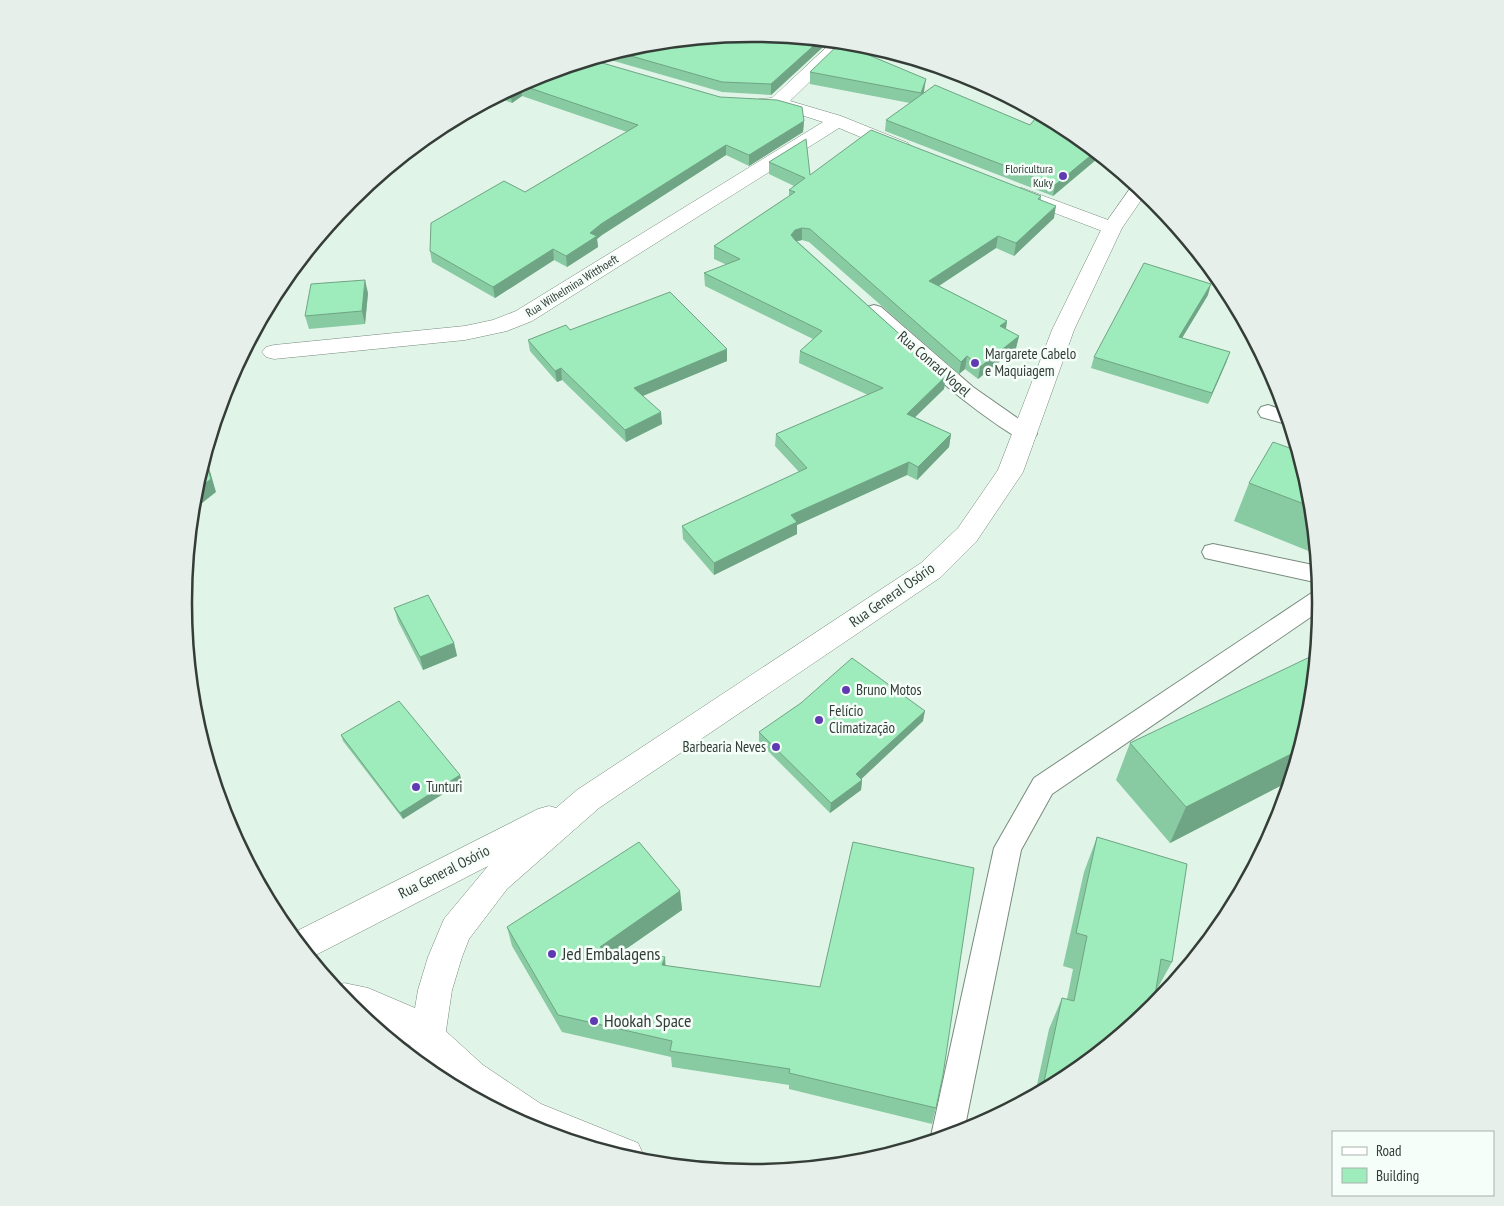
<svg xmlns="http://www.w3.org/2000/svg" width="1504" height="1206" viewBox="0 0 1504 1206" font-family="'PT Sans Narrow',sans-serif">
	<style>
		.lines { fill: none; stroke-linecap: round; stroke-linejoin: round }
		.lane-casing { stroke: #778a7d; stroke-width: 2 }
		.street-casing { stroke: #778a7d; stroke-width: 1 }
		.secondary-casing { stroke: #778a7d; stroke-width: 1 }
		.primary-casing { stroke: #778a7d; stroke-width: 1 }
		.lane { fill: #fff; fill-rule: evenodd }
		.street { fill: #fff; fill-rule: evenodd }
		.secondary { fill: #fff; fill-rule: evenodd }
		.primary { fill: #fff; fill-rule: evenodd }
		.wall { fill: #88caa2 }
		.shaded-wall { fill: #6fa484 }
		.building { fill: #9eebbc; stroke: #6fa484 }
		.poi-dot { fill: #5f3bb3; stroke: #f6fef9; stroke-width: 2 }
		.labels { text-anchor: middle; stroke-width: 5; stroke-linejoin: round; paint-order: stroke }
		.far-poi-label { font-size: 12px; fill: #353d38; stroke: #f6fef9; text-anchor: end }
		.far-street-label { font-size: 12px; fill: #353d38; stroke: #f6fef9 }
		.poi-label { font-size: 15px; fill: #353d38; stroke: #f6fef9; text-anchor: start }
		.street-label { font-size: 15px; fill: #353d38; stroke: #f6fef9 }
		.near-poi-label { font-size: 18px; fill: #353d38; stroke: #f6fef9; text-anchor: start }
		.rim { fill: none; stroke: #353d38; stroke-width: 2.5 }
	</style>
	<rect width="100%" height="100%" fill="#e0f5e7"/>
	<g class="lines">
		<defs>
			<g id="lane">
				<path d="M874 305 881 307 973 387 1033 429 1037 434 1033 439 1026 441 1019 439C963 404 915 360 867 315L864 311 867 307Z"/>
				<polygon points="1268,405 1286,411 1290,425 1261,417 1258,412 1261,407"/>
				<polygon points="1213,544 1318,566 1319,583 1205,558 1202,552 1205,546"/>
				<polygon points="1320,589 1321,610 1052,794 1021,850 964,1131 933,1140 931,1136 994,848 1034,778 1313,592"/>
			</g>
			<g id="street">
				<polygon points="832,42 849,43 790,101 841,116 908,143 911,147 908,151 901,153 894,151 839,128 532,321 507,331 465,340 274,359 266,357 262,352 266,347 274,345 465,326 493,320 516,311 823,122 795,113 759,107 757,103 759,99 772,98"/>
				<polygon points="1022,188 1119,224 1122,228 1119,232 1112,234 1105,232 1015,198 1012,194 1015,190"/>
			</g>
			<polygon id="secondary" points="427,1020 439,1025 483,1065 541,1104 638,1143 644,1156 641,1161 534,1129 451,1084 415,1049 409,1037 415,1025"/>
			<polygon id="primary" points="1134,183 1146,193 1122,228 1074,330 1023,472 976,542 941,577 599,808 507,889 469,939 462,957 452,990 445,1037 450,1073 446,1082 436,1076 412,1057 411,1046 385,1029 369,1022 349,1005 334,987 344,983 368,988 415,1008 418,990 428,957 444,919 488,866 310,958 291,934 538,809 549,806 556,808 577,790 921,563 958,528 998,470 1052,330 1102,228"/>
		</defs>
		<use href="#lane" class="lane-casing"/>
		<use href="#street" class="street-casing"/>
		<use href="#secondary" class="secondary-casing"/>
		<use href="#primary" class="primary-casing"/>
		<use href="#lane" class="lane"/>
		<use href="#street" class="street"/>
		<use href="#secondary" class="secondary"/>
		<use href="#primary" class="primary"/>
	</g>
	<g class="wall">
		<polygon points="641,45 822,48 771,95 722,92 600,57"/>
		<polygon points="810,72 924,93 1030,125 1097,159 1053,196 885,131 886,120 910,103 810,84"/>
		<polygon points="534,77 804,121 803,132 749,166 726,155 602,235 597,239 598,247 567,267 554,260 495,298 432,262 430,251 525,192 627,132 522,96 512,103 496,97"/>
		<polygon points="769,162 810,175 1041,196 1041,200 1054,218 1014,256 996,248 939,286 1007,321 1006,329 1019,336 1016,348 978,379 965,369 959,374 809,242 802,240 797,241 946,376 944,389 915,417 951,434 949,447 917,480 907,475 797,525 797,534 714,575 683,539 682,526 799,472 775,446 776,434 868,395 799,363 800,351 813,339 705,286 704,273 727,265 714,259 714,246 789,196 789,190 794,186 769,174"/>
		<polygon points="368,293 365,324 309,329 305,316"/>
		<polygon points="1208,295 1182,338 1230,352 1226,363 1208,404 1091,368 1094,357"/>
		<polygon points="570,330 727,361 643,396 662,424 626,442 562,380 557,382 530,351 528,340"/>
		<polygon points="1249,483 1310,492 1316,554 1234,521"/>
		<polygon points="394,608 454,643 457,656 423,670 398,621"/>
		<polygon points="1310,714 1290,781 1170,843 1116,780 1130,743"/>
		<polygon points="923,721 861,779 862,780 861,790 830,813 759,742 759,732"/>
		<polygon points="341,735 462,782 403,819 343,741"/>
		<polygon points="1097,837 1172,962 1155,993 1068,1076 1035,1094 1049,1029 1062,998 1067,999 1073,969 1063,966 1084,872"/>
		<polygon points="680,891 682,910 623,951 665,966 936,1108 932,1124 789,1089 789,1085 672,1067 671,1057 562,1032 512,946 507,927"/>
	</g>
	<g class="shaded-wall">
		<polygon points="820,40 822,41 822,48 771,95 771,84"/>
		<polygon points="926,79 924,92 920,105 921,93"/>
		<polygon points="521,85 522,96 512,103 510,92"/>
		<polygon points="804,121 803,132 749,166 749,155"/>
		<polygon points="726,145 726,155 602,235 597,239 598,247 567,267 566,256 590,233 601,224"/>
		<polygon points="1095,152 1100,155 1097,159 1053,196 1055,185"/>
		<polygon points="1056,206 1054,218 1014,256 1016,243"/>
		<polygon points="802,228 802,240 794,242 791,235 795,230"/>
		<polygon points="998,236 996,248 928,293 929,281"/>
		<polygon points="553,249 554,260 495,298 493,287"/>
		<polygon points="365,280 368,293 365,324 362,311"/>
		<polygon points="1211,284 1208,295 1176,348 1179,337"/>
		<polygon points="1007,321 1005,333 1000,326"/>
		<polygon points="1019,336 1016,348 978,379 980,367"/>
		<polygon points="727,349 727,361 635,399 634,388"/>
		<polygon points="1230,352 1226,363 1208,404 1212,393"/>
		<polygon points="967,356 965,369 959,374 961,362"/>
		<polygon points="561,368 562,380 557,382 555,371"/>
		<polygon points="946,376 944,389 906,426 907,414"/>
		<polygon points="661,412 662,424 626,442 625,430"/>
		<polygon points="951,434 949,447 917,480 918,467"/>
		<polygon points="205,454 216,492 192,511 194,492"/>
		<polygon points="909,462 907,475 797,525 797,534 714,575 714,563 791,515"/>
		<polygon points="454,643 457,656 423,670 420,657"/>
		<polygon points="190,676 205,747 204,748 194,714"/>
		<polygon points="925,711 923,721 855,785 856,774"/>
		<polygon points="1299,750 1290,781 1170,843 1186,807"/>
		<polygon points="460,775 462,782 403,819 400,813"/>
		<polygon points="862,780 861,790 830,813 831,803"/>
		<polygon points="680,891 682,910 603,965 600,947"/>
		<polygon points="665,957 666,975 662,965"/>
	</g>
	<g class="building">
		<polygon points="752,34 820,40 771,84 722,82 617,52 641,45"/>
		<polygon points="840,43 926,79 921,93 810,72"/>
		<polygon points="592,60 720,97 777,100 802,107 804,121 749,155 726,145 601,224 590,233 597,236 566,256 553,249 493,287 430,251 431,223 504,181 525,192 638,125 521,85 510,92 508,91 534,77"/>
		<polygon points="935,85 1030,125 1039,114 1068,130 1095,152 1055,185 886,120"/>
		<polygon points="871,130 1041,196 1038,199 1056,206 1016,243 998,236 929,281 1007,321 1000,326 1019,336 980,367 967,356 961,362 810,229 802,228 795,230 791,235 795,240 946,376 907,414 951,434 918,467 909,462 791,515 797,522 714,563 682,526 807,468 776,434 883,388 800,351 822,331 704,273 740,259 714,246 795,192 789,190 805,178 769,162 806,139 810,175"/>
		<polygon points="1144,263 1211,284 1179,337 1230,352 1212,393 1094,357"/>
		<polygon points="365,280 362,311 305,316 311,284"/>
		<polygon points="670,292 727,349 634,388 661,412 625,430 561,368 555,371 528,340 566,325 570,330"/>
		<polygon points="1273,442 1298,451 1310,492 1312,507 1249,483"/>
		<polygon points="204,457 211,479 194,492"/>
		<polygon points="428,595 454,643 420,657 394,608"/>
		<polygon points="1316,654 1310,714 1299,750 1186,807 1130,743"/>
		<polygon points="852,658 925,711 856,774 862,780 831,803 759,732 801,703"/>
		<polygon points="399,701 460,775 400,813 341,735"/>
		<polygon points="1097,837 1187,864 1172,962 1161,959 1153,1007 1068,1076 1042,1091 1062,998 1074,1001 1087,936 1076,933"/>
		<polygon points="639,842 680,891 600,947 665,957 662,965 820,987 853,842 974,868 943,1075 936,1108 789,1073 790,1069 670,1051 672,1041 558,1015 507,927"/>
	</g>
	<g class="poi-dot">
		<circle cx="1063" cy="176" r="5"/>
		<circle cx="975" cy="363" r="5"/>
		<circle cx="846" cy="690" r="5"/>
		<circle cx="819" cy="720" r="5"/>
		<circle cx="776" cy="747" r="5"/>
		<circle cx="416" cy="787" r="5"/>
		<circle cx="552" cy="954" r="5"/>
		<circle cx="594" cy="1021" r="5"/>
	</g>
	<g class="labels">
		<g class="far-poi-label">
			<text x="1053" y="173">Floricultura<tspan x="1053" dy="14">Kuky</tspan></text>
		</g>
		<g class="far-street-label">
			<text transform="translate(572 286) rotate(-32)" y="4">Rua Wilhelmina Witthoeft</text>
		</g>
		<g class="poi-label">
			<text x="985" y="359">Margarete Cabelo<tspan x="985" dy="17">e Maquiagem</tspan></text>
			<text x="856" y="695">Bruno Motos</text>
			<text x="829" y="716">Felício<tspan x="829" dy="17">Climatização</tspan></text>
			<text x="766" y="752" text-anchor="end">Barbearia Neves</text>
			<text x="426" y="792">Tunturi</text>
		</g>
		<g class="street-label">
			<text transform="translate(934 364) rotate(41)" y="5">Rua Conrad Vogel</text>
			<text transform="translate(892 595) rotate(-35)" y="5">Rua General Osório</text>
			<text transform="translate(444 872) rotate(-27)" y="5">Rua General Osório</text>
		</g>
		<g class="near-poi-label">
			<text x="562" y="960">Jed Embalagens</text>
			<text x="604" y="1027">Hookah Space</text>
		</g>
	</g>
	<path d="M0 0H1504V1206H0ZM752 42H752A560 560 0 0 1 1312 602V604A560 560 0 0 1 752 1164H752A560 560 0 0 1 192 604V602A560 560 0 0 1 752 42Z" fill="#e7efea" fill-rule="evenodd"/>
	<path class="rim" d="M752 42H752A560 560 0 0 1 1312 602V604A560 560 0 0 1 752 1164H752A560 560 0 0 1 192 604V602A560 560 0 0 1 752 42Z"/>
	<rect x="1332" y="1131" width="162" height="65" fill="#f6fef9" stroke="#a9b1ac"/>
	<rect x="1342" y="1147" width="25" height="8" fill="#ffffff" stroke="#a9b1ac"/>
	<text x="1376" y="1156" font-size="15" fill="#353d38">Road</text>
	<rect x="1342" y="1168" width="25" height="15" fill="#9eebbc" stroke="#a9b1ac"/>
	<text x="1376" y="1181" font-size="15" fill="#353d38">Building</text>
</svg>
